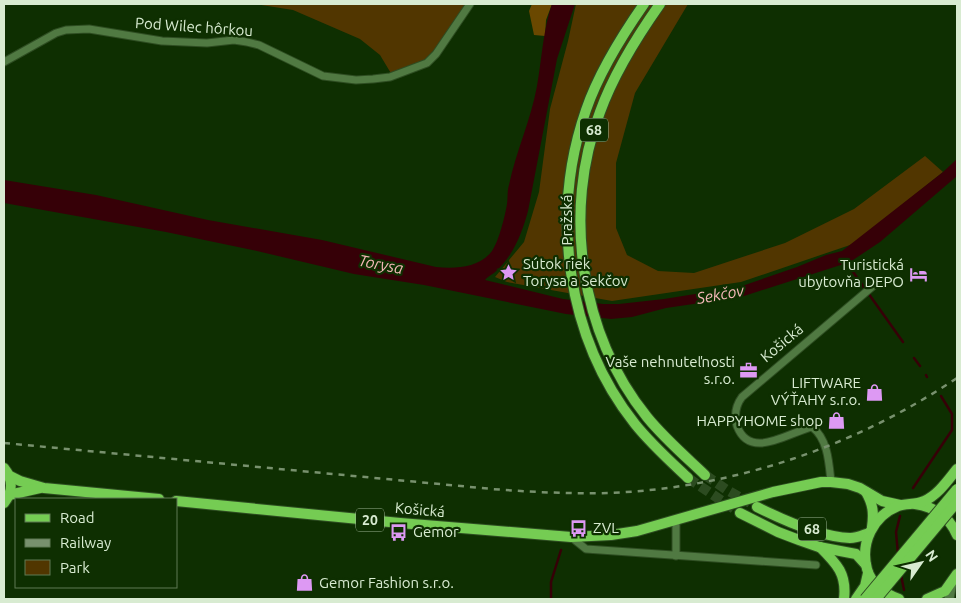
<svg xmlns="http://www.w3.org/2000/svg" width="961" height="603" viewBox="0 0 961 603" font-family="Ubuntu,sans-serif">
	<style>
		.green { fill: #513600 }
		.forest { fill: #6a4800 }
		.water { fill: #360007 }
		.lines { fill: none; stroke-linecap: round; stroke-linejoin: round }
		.stream { stroke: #360007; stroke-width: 2.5 }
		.primary-tunnel { stroke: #2c4b20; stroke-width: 10; stroke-dasharray: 10 5; stroke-linecap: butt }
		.minor-casing { stroke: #2e4d22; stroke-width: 9 }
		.tertiary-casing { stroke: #2e4d22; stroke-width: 11 }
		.primary-casing { stroke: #2e4d22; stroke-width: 12 }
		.minor { stroke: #507942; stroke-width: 7 }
		.tertiary { stroke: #507942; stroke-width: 9 }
		.primary { stroke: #75cc53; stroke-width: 10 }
		.rail { stroke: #78916e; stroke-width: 2.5; stroke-dasharray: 6 6; stroke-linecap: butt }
		.primary-bridge-casing { stroke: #2e4d22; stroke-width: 12; stroke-linecap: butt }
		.primary-bridge { stroke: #75cc53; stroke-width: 10 }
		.labels { text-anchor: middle; stroke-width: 4.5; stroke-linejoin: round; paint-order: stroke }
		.shield { fill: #0e2f01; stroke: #9bb393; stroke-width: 1 }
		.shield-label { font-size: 14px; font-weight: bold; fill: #d8ebd1 }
		.street-label { font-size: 15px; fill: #d8ebd1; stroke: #0e2f01 }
		.poi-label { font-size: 15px; fill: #d8ebd1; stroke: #0e2f01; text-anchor: start }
		.water-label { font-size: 16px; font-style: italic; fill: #f5b8b8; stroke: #0e2f01 }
	</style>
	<rect width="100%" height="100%" fill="#0e2f01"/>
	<g class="green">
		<polygon points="255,4 466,4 447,34 427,60 392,75 380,55 360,39 293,10"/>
		<polygon points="576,4 688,4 635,93 616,163 616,228 627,255 658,271 694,273 785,243 854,209 925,156 943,172 853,244 741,282 612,301 507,282 495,277 524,242 539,192 550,109 568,41"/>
	</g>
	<polygon class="forest" points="532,4 552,4 546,20 545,36 534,35 529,11"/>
	<path class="water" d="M552 4H575L557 59 528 211C522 233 513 257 494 273 491 275 487 277 485 280L563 299 603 304H619L664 299 739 287 797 267 826 255 842 251 943 172 957 159V176L880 242 850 262 741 297 666 308 632 317 611 319 566 314 424 285 354 274 257 251 166 232 4 203V180L96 195 208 220 322 240 436 267C455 269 479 268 492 251 499 241 505 216 507 204 508 198 507 191 509 185 516 151 531 120 537 86 542 58 543 30 552 4Z"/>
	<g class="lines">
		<g class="stream">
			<polyline points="846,262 903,342"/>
			<polyline points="914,358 920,366"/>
			<polyline points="926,375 927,377"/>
			<polyline points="913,488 952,430 952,414 941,396"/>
			<polyline points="898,554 896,532 900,516"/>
			<polyline points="901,575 904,590"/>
			<polyline points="551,598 551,582 561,550"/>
		</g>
		<g class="primary-tunnel">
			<polyline points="705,475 727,490 750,503"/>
			<polyline points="688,478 740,513"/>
		</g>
		<defs>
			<g id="minor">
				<polyline points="4,62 56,33 66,30 89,29 162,41 207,43 234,40 247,42 259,45 323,76 356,80 373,79 390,77 427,63 436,54 470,4"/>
				<path d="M831 482C829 463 828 439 812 427 789 432 750 461 737 426 734 415 736 405 742 397L879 281"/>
				<polyline points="676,519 676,556"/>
				<polyline points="571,537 586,549 816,565"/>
			</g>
			<polyline id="tertiary" points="949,599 952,583"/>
			<g id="primary">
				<path d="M644 4C621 37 599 72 586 110 550 214 566 337 635 424 651 444 670 461 688 478"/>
				<path d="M660 4C636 38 614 73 600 112 562 211 580 334 647 417 664 438 685 456 705 475"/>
				<path d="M4 468C13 479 13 492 4 503"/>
				<polyline points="10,476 20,481 44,488 159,499"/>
				<path d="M866 492C873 504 874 513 872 527"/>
				<polyline points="9,495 40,488"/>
				<polyline points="176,501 400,523 571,537 611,535 637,531 773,492 821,482 831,482 848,484 860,488 882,501 900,505"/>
				<path d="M915 504C935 507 949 516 957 535"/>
				<path d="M757 507C783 520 821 537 850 538 857 538 863 535 869 533"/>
				<polyline points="740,513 778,532 799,540 819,547 856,554 866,565"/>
				<path d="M820 547C837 564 847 574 844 599"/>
				<polyline points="856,599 865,586 868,573"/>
				<path d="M899 599C885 594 871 584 867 569 860 543 873 516 898 506 906 503 916 505 924 501 938 495 948 480 957 469"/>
				<polyline points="927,599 945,591 957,574"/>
			</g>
		</defs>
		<use href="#minor" class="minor-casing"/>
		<use href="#tertiary" class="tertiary-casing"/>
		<use href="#primary" class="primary-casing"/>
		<use href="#minor" class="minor"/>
		<use href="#tertiary" class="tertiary"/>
		<use href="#primary" class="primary"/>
		<path class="rail" d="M4 443 492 489C531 492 570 494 609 493 733 488 854 447 957 378"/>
		<defs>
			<g id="primary-bridge">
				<polyline points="865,599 957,489"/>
				<polyline points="876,599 957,502"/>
			</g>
		</defs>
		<use href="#primary-bridge" class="primary-bridge-casing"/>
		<use href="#primary-bridge" class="primary-bridge"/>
	</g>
	<defs>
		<symbol id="sight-bare" viewBox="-9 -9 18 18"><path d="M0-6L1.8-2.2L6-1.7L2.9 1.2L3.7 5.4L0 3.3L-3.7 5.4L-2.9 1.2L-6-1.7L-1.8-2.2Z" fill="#dd99f3" stroke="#0e2f01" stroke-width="2.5" paint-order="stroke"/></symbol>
		<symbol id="hotel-bare" viewBox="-9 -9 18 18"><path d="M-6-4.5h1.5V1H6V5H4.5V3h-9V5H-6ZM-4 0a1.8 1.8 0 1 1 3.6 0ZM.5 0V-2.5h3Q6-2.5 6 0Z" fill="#dd99f3" stroke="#0e2f01" stroke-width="2.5" paint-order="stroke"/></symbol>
		<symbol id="office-bare" viewBox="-9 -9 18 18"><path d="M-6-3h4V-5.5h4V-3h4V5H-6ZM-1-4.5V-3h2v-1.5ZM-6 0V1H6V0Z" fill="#dd99f3" stroke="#0e2f01" stroke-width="2.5" paint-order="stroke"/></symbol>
		<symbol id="shop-bare" viewBox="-9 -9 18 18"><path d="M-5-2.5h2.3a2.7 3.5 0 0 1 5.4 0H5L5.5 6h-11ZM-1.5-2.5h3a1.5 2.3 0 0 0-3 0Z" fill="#dd99f3" stroke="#0e2f01" stroke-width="2.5" paint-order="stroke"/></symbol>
		<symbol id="bus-bare" viewBox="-9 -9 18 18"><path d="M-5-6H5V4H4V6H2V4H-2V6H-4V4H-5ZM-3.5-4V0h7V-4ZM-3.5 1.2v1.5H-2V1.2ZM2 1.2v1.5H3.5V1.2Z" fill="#dd99f3" stroke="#0e2f01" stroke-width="2.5" paint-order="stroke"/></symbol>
	</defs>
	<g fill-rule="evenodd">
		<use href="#sight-bare" x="496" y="260" width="25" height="25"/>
		<use href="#hotel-bare" x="906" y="262" width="25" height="25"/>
		<use href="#office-bare" x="736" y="358" width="25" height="25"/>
		<use href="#shop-bare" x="862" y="380" width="25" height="25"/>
		<use href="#shop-bare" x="824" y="408" width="25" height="25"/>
		<use href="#bus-bare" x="566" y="516" width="25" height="25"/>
		<use href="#bus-bare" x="386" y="520" width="25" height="25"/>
		<use href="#shop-bare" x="292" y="570" width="25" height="25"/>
	</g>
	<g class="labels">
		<g class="shield">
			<rect x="580" y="118.5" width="28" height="23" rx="4"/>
			<rect x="356" y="508.5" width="28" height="23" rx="4"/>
			<rect x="798" y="517.5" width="28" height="23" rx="4"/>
		</g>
		<g class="shield-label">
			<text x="594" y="135">68</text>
			<text x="370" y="525">20</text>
			<text x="812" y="534">68</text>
		</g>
		<g class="street-label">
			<text transform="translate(194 27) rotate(4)" y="5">Pod Wilec hôrkou</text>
			<text transform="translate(567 220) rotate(-90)" y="5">Pražská</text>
			<text transform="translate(782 343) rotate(-40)" y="5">Košická</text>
			<text transform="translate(420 510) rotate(5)" y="5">Košická</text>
		</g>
		<g class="poi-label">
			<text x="523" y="269">Sútok riek<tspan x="523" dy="17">Torysa a Sekčov</tspan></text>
			<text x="904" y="270" text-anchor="end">Turistická<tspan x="904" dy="17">ubytovňa DEPO</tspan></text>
			<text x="735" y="367" text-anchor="end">Vaše nehnuteľnosti<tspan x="735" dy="17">s.r.o.</tspan></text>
			<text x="861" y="388" text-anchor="end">LIFTWARE<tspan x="861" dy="17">VÝŤAHY s.r.o.</tspan></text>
			<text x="823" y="426" text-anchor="end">HAPPYHOME shop</text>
			<text x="593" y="533">ZVL</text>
			<text x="413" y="537">Gemor</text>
			<text x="319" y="588">Gemor Fashion s.r.o.</text>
		</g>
		<g class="water-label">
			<text transform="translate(381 264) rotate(11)" y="6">Torysa</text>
			<text transform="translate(720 294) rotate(-10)" y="6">Sekčov</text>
		</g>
	</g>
	<rect width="961" height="603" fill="none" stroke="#d8ebd1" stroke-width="10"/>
	<rect x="15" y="498" width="162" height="90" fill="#0e2f01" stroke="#5f7a54"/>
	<rect x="25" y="514" width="25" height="8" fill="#75cc53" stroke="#5f7a54"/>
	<text x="60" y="523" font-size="15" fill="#d8ebd1">Road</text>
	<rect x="25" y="539" width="25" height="8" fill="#78916e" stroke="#5f7a54"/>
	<text x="60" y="548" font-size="15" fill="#d8ebd1">Railway</text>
	<rect x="25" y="560" width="25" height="15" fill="#513600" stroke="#5f7a54"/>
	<text x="60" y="573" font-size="15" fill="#d8ebd1">Park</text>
	<g transform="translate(921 563) rotate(56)" stroke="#0e2f01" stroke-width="4" paint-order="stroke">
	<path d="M0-4L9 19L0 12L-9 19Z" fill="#d8ebd1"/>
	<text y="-8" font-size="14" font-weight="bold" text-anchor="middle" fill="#d8ebd1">N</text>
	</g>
</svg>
